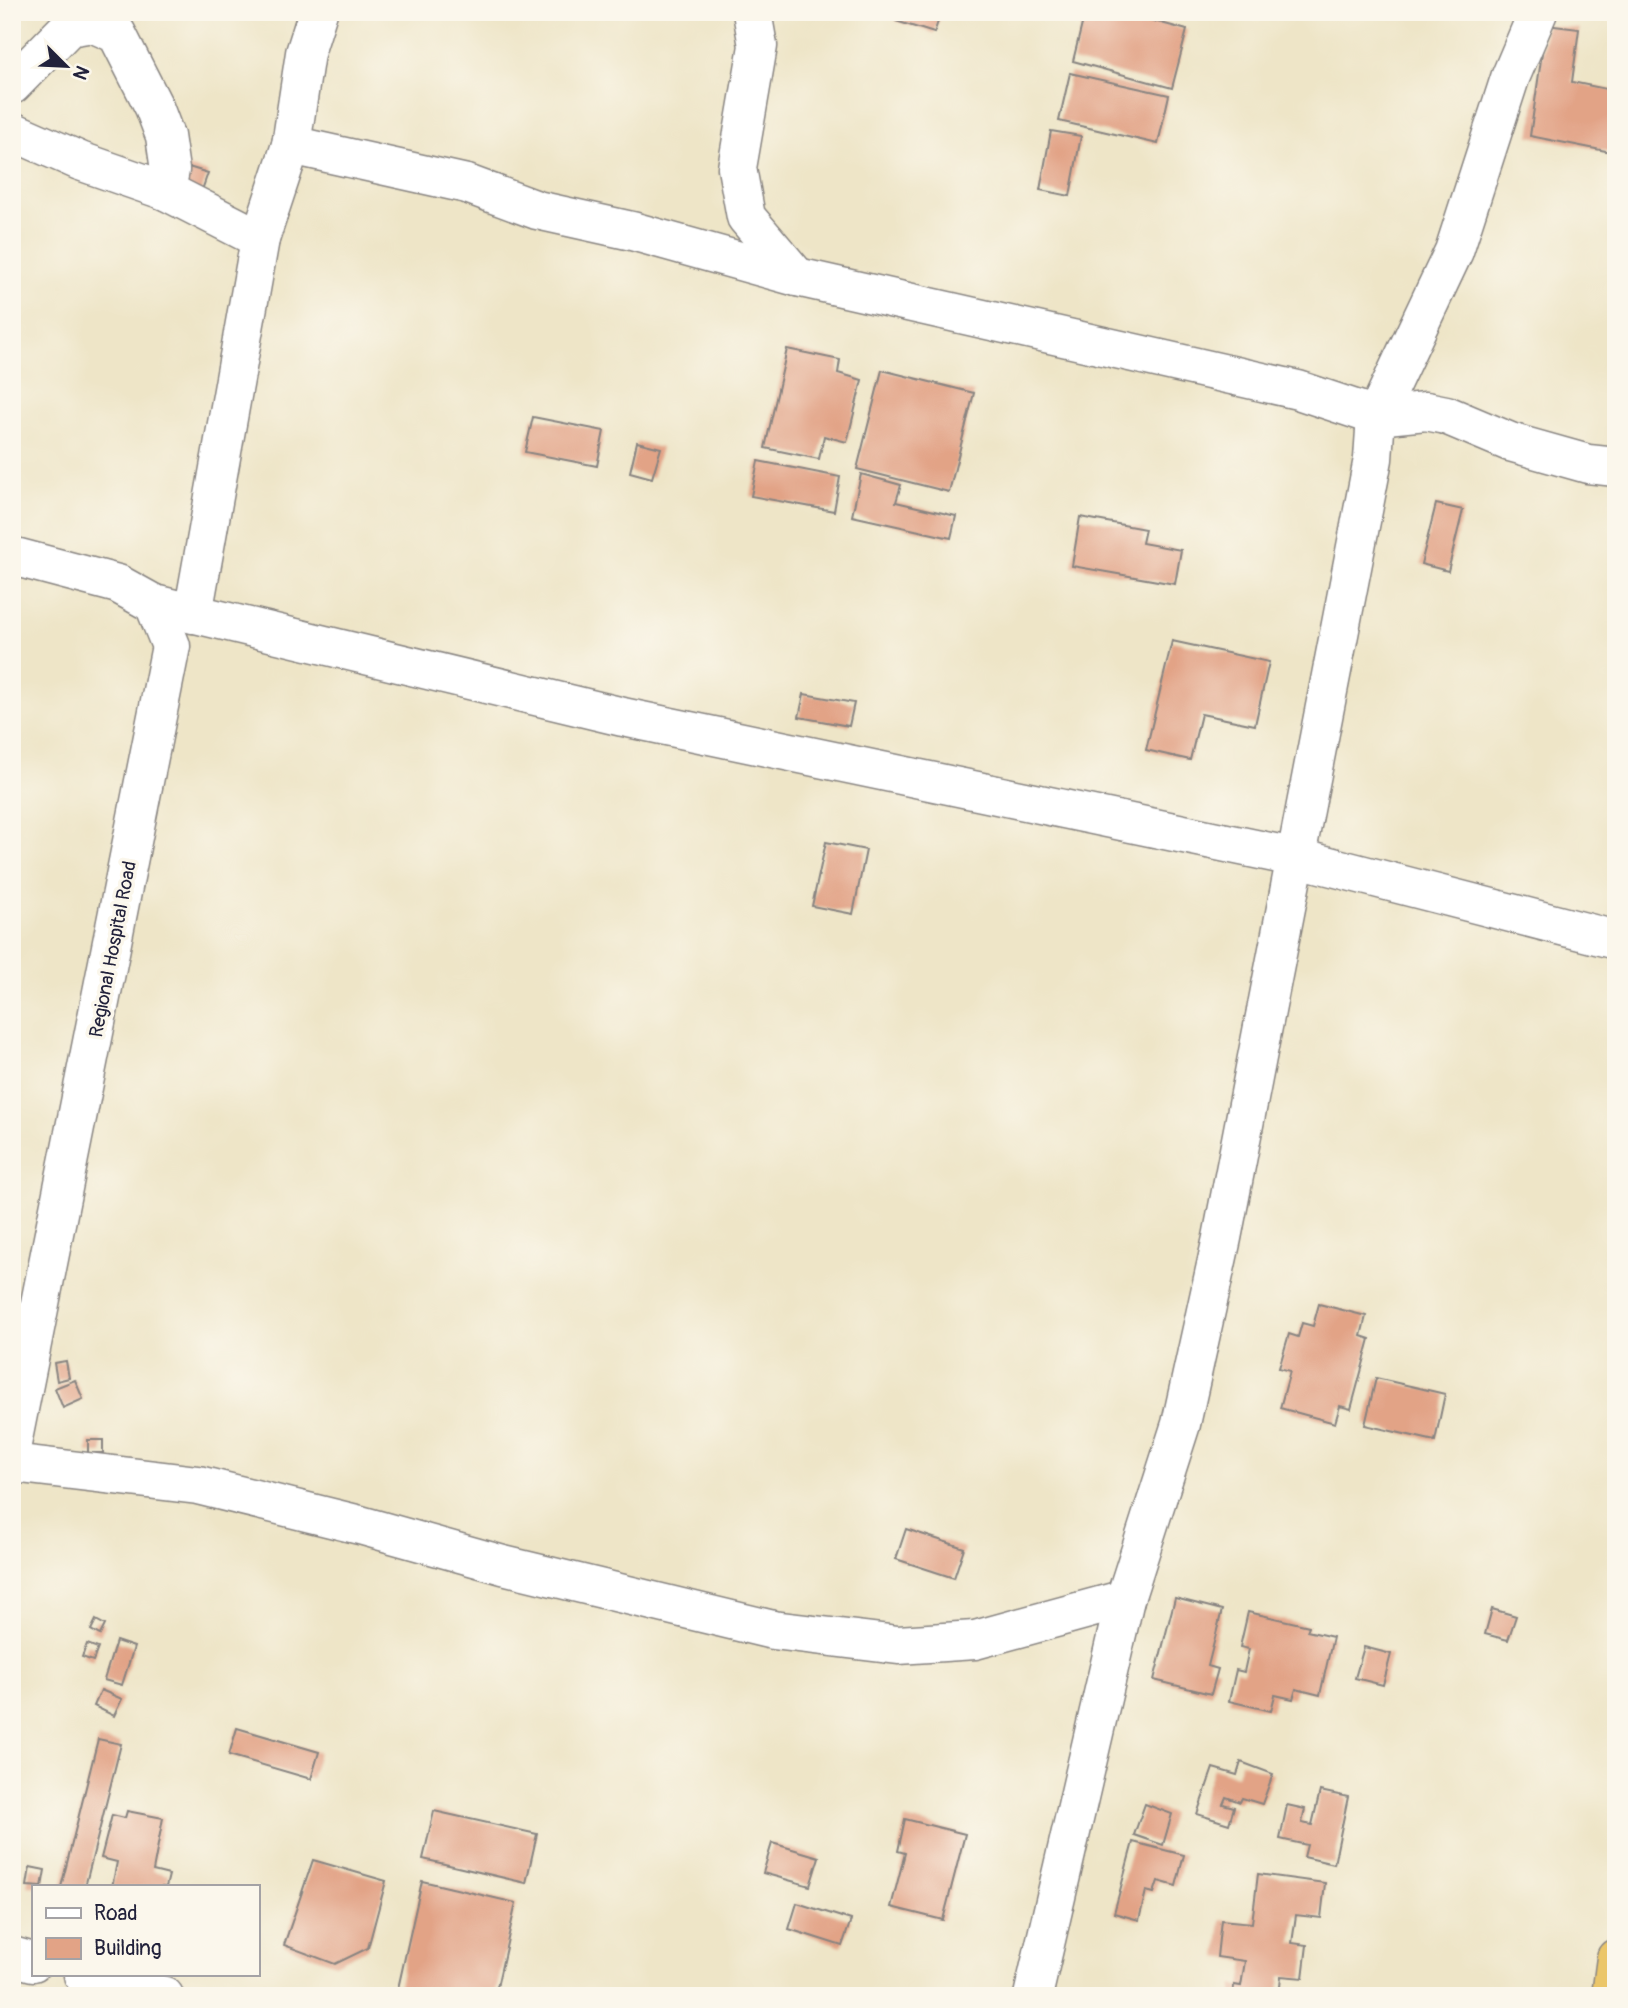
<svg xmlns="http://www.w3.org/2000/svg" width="1628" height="2008" viewBox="0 0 1628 2008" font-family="Pangolin,sans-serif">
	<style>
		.building { fill: #e2a386 }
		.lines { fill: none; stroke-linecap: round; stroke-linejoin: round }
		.minor-casing { stroke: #888481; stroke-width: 41 }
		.highway-casing { stroke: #888481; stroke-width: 41 }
		.minor { stroke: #fff; stroke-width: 38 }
		.highway { stroke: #ebc669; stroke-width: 38 }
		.labels { text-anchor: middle; stroke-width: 7; stroke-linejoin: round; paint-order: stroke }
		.street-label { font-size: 19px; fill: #22223b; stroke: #fbf7ec }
	</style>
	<rect width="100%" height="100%" fill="#fbf7ec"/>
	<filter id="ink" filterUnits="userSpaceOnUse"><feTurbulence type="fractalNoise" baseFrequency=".0143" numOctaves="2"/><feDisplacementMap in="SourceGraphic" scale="14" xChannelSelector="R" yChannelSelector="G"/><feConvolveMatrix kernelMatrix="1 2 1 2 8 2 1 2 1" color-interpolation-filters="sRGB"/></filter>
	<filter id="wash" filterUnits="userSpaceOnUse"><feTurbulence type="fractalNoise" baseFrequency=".00686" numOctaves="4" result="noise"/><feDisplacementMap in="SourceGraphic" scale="28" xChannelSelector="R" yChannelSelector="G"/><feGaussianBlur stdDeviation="1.57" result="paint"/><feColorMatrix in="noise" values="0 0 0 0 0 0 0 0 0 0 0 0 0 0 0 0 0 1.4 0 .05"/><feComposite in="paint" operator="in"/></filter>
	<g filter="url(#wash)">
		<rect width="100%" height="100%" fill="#eee5c7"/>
		<g id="blocks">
			<g class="building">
				<polygon points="898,12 956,12 954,19 940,16 934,33 896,21"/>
				<polygon points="1085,12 1121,12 1187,30 1172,88 1073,61"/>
				<polygon points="1546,25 1579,29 1572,82 1616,91 1616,153 1530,136"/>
				<polygon points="1070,73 1169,95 1158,144 1059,121"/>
				<polygon points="1051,131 1081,136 1070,196 1040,190"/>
				<polygon points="182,165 208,173 201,193 175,185"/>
				<polygon points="787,349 840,360 838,373 862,380 847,442 824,436 819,459 765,448"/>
				<polygon points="882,370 974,393 949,492 857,469"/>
				<polygon points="533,417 604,431 597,466 525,452"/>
				<polygon points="637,442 661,448 652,478 630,472"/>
				<polygon points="758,461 840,477 834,511 751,496"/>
				<polygon points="861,474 901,485 896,502 956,516 951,538 852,516"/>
				<polygon points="1436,504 1463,510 1448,571 1421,564"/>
				<polygon points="1080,517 1145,529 1142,543 1181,550 1175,584 1072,566"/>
				<polygon points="1172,641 1269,662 1255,725 1201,714 1190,760 1146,750"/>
				<polygon points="804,694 854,703 849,726 799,717"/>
				<polygon points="826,842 866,850 853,914 812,906"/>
				<polygon points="1319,1304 1366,1316 1361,1336 1370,1339 1351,1409 1340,1406 1335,1423 1280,1408 1290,1371 1279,1368 1289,1334 1298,1337 1302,1323 1313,1326"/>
				<polygon points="66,1361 69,1378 57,1381 54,1363"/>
				<polygon points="1376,1378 1445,1394 1435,1441 1365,1425"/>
				<polygon points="75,1380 83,1399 63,1408 55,1388"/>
				<rect x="88" y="1440" width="15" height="13"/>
				<polygon points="906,1529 964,1548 954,1578 896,1559"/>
				<polygon points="1175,1598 1222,1610 1208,1666 1218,1669 1211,1694 1154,1680"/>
				<polygon points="1492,1609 1516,1616 1508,1640 1485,1634"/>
				<polygon points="1248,1612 1309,1626 1307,1631 1333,1637 1320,1695 1296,1689 1293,1699 1275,1695 1271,1711 1229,1701 1236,1670 1244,1672 1249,1649 1240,1647"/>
				<polygon points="96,1620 105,1625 100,1635 91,1630"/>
				<polygon points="116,1641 134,1647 122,1685 104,1680"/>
				<polygon points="87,1644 98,1648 93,1661 82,1657"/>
				<polygon points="1364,1647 1391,1654 1383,1685 1355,1678"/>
				<polygon points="101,1690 122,1699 114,1716 94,1706"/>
				<polygon points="237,1728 319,1752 311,1779 229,1755"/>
				<polygon points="98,1739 121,1744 85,1887 61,1887"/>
				<polygon points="1241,1762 1273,1774 1262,1804 1242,1798 1240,1802 1226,1797 1223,1804 1234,1807 1229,1824 1197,1814 1213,1768 1237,1775"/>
				<polygon points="1320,1791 1348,1797 1334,1864 1304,1857 1307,1845 1280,1839 1287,1805 1305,1809 1302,1823 1312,1825"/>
				<polygon points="1145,1804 1172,1814 1163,1845 1134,1835"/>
				<polygon points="127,1811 163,1818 153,1871 169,1875 166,1887 112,1887 117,1862 101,1858 112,1815 125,1818"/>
				<polygon points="434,1811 537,1834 526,1883 423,1859"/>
				<polygon points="905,1819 965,1834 943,1920 891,1907 905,1853 898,1851"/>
				<polygon points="1133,1842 1184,1855 1176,1886 1158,1881 1154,1893 1146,1891 1139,1920 1114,1913"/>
				<polygon points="772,1843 819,1857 810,1886 763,1873"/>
				<polygon points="313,1860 386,1881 368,1948 335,1964 284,1945"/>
				<polygon points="30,1867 45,1870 42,1887 27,1886"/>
				<polygon points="1258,1874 1325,1883 1321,1918 1296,1915 1292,1943 1307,1945 1303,1978 1281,1976 1279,1996 1233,1996 1234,1985 1241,1986 1245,1961 1217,1957 1221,1920 1252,1923"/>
				<polygon points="422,1881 516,1903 495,1996 411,1996 397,1993"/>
				<polygon points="797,1903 851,1920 842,1946 789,1929"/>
			</g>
		</g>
	</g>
	<g filter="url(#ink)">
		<use href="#blocks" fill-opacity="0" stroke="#888481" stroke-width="2"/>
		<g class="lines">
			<defs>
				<g id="minor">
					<polyline points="752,12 758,46 737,168 746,217 797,277"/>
					<polyline points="12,85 69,27 92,23 117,34 154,107 165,136 170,170 166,191"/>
					<polyline points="12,131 80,161 166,191 260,239"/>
					<polyline points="291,145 467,184 537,210 632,231 797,277 1298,390 1376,416 1373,459 1222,1238 1181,1424 1125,1599 1033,1996"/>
					<polyline points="1376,416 1454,251 1510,78 1538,12"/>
					<polyline points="1376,416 1426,411 1446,415 1510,442 1588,464 1616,467"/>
					<polyline points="12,556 118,584 154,604 171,646 12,1444"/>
					<polyline points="154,604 623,717 1294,857 1616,940"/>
					<polyline points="193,614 260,239 291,145 305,53 318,12"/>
					<polyline points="12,1463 198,1485 360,1525 503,1565 773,1630 898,1645 975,1640 1125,1599"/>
					<polyline points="12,1956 33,1962"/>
					<polyline points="83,1975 164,1996"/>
				</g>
				<polyline id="highway" points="1611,1996 1616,1958"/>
			</defs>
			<use href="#minor" class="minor-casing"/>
			<use href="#highway" class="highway-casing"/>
			<use href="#minor" class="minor"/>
			<use href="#highway" class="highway"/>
		</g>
	</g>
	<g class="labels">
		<g class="street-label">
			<text transform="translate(112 949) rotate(-79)" y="7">Regional Hospital Road</text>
		</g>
	</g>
	<rect width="1628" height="2008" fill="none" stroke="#fbf7ec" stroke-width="42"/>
	<rect x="32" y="1885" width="228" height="91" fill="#fbf7ec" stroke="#a4a2a5" stroke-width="2"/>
	<rect x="46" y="1908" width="35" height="10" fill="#ffffff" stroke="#a4a2a5" stroke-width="2"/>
	<text x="94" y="1920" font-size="21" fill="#22223b">Road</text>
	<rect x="46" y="1938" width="35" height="21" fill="#e2a386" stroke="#a4a2a5" stroke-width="2"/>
	<text x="94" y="1955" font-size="21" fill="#22223b">Building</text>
	<g transform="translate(66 66) rotate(114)" stroke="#fbf7ec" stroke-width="5" paint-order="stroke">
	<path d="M0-5L12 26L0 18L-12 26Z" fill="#22223b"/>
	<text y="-10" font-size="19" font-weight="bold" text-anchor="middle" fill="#22223b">N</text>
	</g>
</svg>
